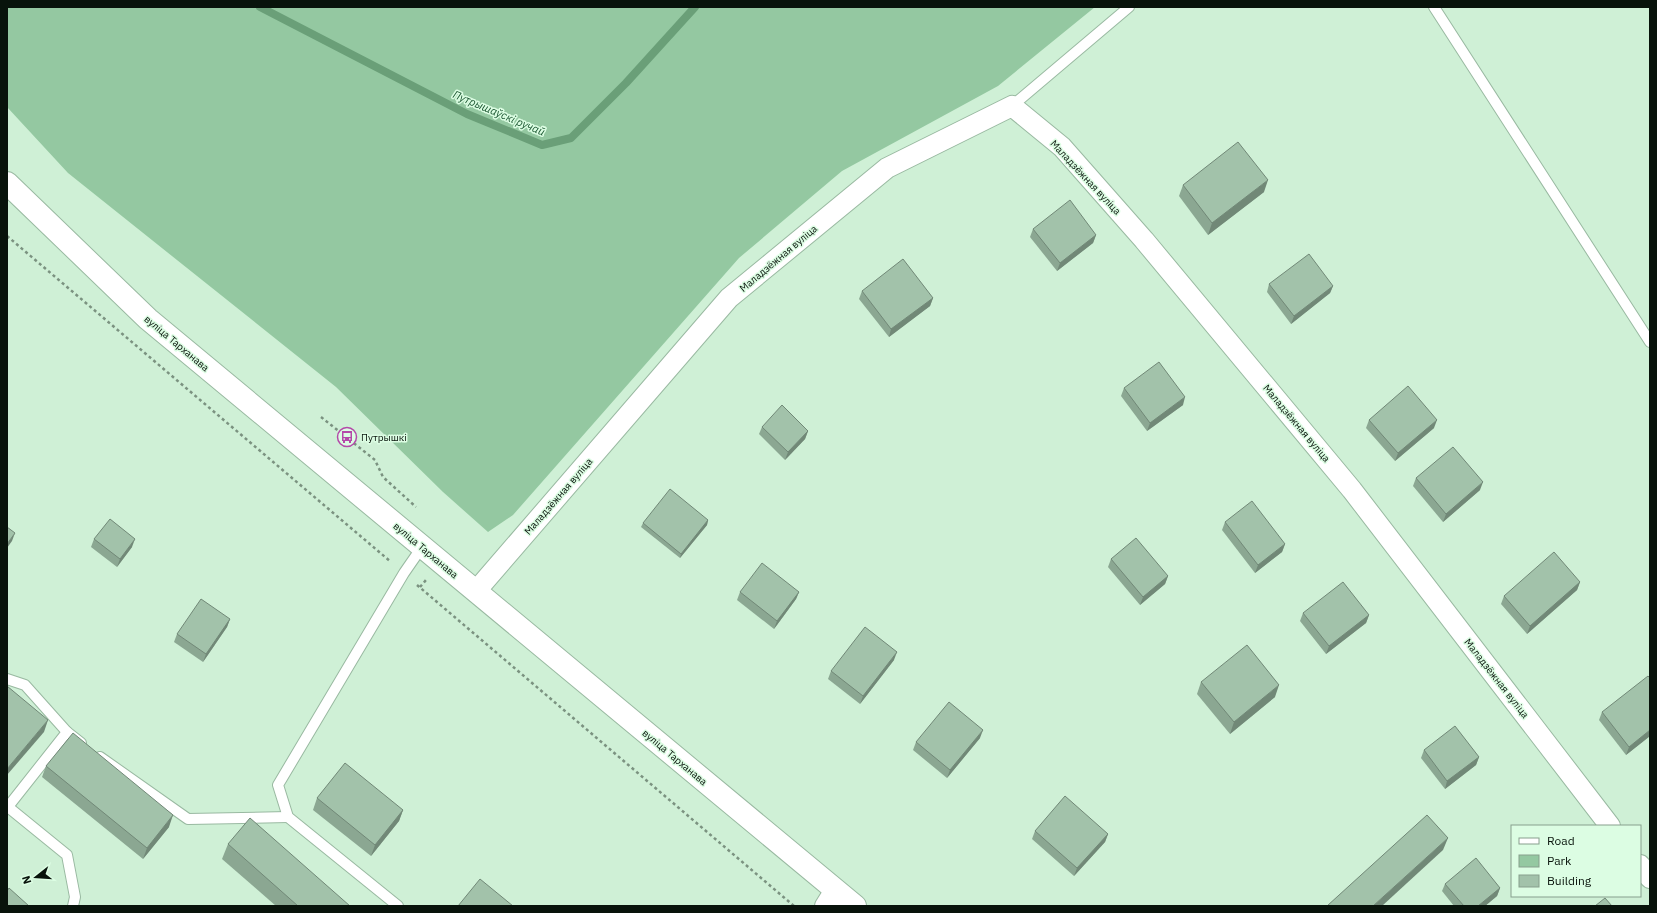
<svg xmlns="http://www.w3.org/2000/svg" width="1657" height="913" viewBox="0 0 1657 913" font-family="'IBM Plex Sans',sans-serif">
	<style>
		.green { fill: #94c8a1 }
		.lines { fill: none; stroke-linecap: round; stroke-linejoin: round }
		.stream { stroke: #6a9f78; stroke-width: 8 }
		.lane-casing { stroke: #99b9a1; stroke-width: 12 }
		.street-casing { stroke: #99b9a1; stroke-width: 22 }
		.primary-casing { stroke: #99b9a1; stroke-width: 24 }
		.path { stroke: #7b9280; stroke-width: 2.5; stroke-dasharray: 3 3; stroke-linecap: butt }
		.lane { stroke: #fff; stroke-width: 10 }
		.street { stroke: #fff; stroke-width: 20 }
		.primary { stroke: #fff; stroke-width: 22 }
		.wall { fill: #8ba792 }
		.shaded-wall { fill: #718877 }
		.building { fill: #a2c2aa; stroke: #718877 }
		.labels { text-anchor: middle; stroke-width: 3; stroke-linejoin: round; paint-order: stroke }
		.street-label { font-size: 10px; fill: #08130b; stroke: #dcfde3 }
		.poi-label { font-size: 10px; fill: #08130b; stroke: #dcfde3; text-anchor: start }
		.water-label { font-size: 11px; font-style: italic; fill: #1b5631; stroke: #dcfde3 }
	</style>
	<rect width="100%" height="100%" fill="#cff0d6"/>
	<polygon class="green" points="7,7 1095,7 998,86 842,171 739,258 513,515 488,532 443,492 336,387 68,173 7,107"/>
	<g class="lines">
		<polyline class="stream" points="260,7 467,114 542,145 571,138 626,83 695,7"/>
		<defs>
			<g id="lane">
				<polyline points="1434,7 1650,342"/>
				<polyline points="1012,106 1129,7"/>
				<polyline points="7,679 25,685 67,732 7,808"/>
				<polyline points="67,732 81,743"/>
				<polyline points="100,757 188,819 288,817"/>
				<polyline points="8,807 67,855 75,897 73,906"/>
				<polyline points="398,906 288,817 278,785 404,573 422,547"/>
			</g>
			<g id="street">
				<polyline points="476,591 729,298 887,168 1012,106 1062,147 1144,240 1352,490 1610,826"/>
				<polyline points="1640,865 1650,878"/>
				<polyline points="825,906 835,890"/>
			</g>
			<polyline id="primary" points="7,183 148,319 855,906"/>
		</defs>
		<use href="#lane" class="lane-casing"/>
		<use href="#street" class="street-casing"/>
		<use href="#primary" class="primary-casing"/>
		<g class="path">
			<polyline points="7,236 391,562"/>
			<polyline points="321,417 375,460 383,477 416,507"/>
			<polyline points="417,585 794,906"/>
			<polyline points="420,587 426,580"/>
		</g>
		<use href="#lane" class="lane"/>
		<use href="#street" class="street"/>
		<use href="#primary" class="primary"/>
	</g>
	<g class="wall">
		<polygon points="1183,185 1264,192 1208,235 1179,196"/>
		<polygon points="1033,229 1096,235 1093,243 1057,271 1030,237"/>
		<polygon points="1269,284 1333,286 1330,293 1291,324 1267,292"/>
		<polygon points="862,291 933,298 930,306 889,337 859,299"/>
		<polygon points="1124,388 1183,405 1147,431 1121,396"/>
		<polygon points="1369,420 1434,428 1395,461 1366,428"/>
		<polygon points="762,427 808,431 805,439 785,460 759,434"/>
		<polygon points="1416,478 1480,490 1443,522 1413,486"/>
		<polygon points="708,520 707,525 680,558 641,527 643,523"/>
		<polygon points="1225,522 1285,544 1282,552 1255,573 1222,530"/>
		<polygon points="94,539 132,547 117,567 91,547"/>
		<polygon points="1111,559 1168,576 1165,584 1140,605 1108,567"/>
		<polygon points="1580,582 1577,590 1527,634 1501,604 1504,596"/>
		<polygon points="740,592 799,592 796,599 774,629 737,600"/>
		<polygon points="1303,613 1369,615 1366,623 1326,654 1300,621"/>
		<polygon points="230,619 227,627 203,662 174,642 177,634"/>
		<polygon points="894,660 860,704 828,679 831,671"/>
		<polygon points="1201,682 1275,697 1230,734 1197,694"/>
		<polygon points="1602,712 1650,736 1626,755 1599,720"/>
		<polygon points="980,738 947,778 913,750 916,742"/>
		<polygon points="1424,750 1479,757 1476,765 1445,789 1421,758"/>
		<polygon points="46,766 169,827 143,859 42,777"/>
		<polygon points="317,798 403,810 399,821 371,856 313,810"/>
		<polygon points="1035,831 1108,834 1105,842 1074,876 1032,839"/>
		<polygon points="228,844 350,906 276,906 222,859"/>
		<polygon points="1445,884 1500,888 1497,896 1485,906 1454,906 1442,891"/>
	</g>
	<g class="shaded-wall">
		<polygon points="1268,180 1264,192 1208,235 1212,223"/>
		<polygon points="1096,235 1093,243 1057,271 1060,263"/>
		<polygon points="1333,286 1330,293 1291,324 1294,316"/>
		<polygon points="933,298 930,306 889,337 891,329"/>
		<polygon points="1185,397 1183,405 1147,431 1150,423"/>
		<polygon points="1437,420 1434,428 1395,461 1398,453"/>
		<polygon points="808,431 805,439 785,460 788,452"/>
		<polygon points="1483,482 1480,490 1443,522 1446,514"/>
		<polygon points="708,520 707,525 680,558 681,554"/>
		<polygon points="15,533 12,541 7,548 7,544"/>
		<polygon points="135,539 132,547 117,567 120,559"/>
		<polygon points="1285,544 1282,552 1255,573 1258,565"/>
		<polygon points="1168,576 1165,584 1140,605 1143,597"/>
		<polygon points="1580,582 1577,590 1527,634 1530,626"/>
		<polygon points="799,592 796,599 774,629 777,621"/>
		<polygon points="1369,615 1366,623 1326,654 1329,646"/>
		<polygon points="230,619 227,627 203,662 206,654"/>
		<polygon points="897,652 894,660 860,704 863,696"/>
		<polygon points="1279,685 1275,697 1230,734 1234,722"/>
		<polygon points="48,720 44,732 7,775 7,769"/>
		<polygon points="983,730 980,738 947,778 950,770"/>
		<polygon points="1650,730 1650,736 1626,755 1629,747"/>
		<polygon points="1479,757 1476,765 1445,789 1447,781"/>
		<polygon points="403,810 399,821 371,856 375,845"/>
		<polygon points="173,815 169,827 143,859 147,848"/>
		<polygon points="1108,834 1105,842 1074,876 1077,868"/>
		<polygon points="1448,838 1443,850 1382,906 1373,906"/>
		<polygon points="1500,888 1497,896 1485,906 1478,906"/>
	</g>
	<g class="building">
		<polygon points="1238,142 1268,180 1212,223 1183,185"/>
		<polygon points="1070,200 1096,235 1060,263 1033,229"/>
		<polygon points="1309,254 1333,286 1294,316 1269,284"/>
		<polygon points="903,259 933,298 891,329 862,291"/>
		<polygon points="1159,362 1185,397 1150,423 1124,388"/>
		<polygon points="1408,386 1437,420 1398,453 1369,420"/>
		<polygon points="782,405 808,431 788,452 762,427"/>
		<polygon points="1453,447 1483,482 1446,514 1416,478"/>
		<polygon points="670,489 708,520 681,554 643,523"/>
		<polygon points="1252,501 1285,544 1258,565 1225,522"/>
		<polygon points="110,519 135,539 120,559 94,539"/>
		<polygon points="7,527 15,533 7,544"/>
		<polygon points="1136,538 1168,576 1143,597 1111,559"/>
		<polygon points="1554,552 1580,582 1530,626 1504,596"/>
		<polygon points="762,563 799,592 777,621 740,592"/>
		<polygon points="1343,582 1369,615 1329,646 1303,613"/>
		<polygon points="201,599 230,619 206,654 177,634"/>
		<polygon points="865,627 897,652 863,696 831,671"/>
		<polygon points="1247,645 1279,685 1234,722 1201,682"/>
		<polygon points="1648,676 1650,678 1650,730 1629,747 1602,712"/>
		<polygon points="7,686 48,720 7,769"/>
		<polygon points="949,702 983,730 950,770 916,742"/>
		<polygon points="1455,726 1479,757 1447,781 1424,750"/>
		<polygon points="73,733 173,815 147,848 46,766"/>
		<polygon points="345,763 403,810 375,845 317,798"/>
		<polygon points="1065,796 1108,834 1077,868 1035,831"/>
		<polygon points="1427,815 1448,838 1373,906 1327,906"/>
		<polygon points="250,818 350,906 298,906 228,844"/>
		<polygon points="1476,858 1500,888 1478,906 1464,906 1445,884"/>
		<polygon points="480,879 513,906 458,906"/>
		<polygon points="9,888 29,906 7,906 7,891"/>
		<polygon points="1605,898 1612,906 1595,906"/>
	</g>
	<defs>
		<symbol id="bus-ring" viewBox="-11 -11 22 22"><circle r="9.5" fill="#dcfde3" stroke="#b449a9" stroke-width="1.5"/><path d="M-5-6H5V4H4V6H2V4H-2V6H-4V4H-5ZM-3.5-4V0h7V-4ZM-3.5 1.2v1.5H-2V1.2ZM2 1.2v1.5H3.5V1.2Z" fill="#b449a9"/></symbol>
	</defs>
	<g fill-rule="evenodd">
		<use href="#bus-ring" x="336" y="426" width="22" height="22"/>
	</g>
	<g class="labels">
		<g class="street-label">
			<text transform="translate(1086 177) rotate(47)" y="4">Маладзёжная вуліца</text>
			<text transform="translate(778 258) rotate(-40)" y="4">Маладзёжная вуліца</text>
			<text transform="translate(177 343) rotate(40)" y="4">вуліца Тарханава</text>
			<text transform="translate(1297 423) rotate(50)" y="4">Маладзёжная вуліца</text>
			<text transform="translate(558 496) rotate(-49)" y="4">Маладзёжная вуліца</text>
			<text transform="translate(426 550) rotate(40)" y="4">вуліца Тарханава</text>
			<text transform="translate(1497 678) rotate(52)" y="4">Маладзёжная вуліца</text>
			<text transform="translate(675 757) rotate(40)" y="4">вуліца Тарханава</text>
		</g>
		<g class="poi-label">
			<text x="361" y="441">Путрышкі</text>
		</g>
		<g class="water-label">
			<text transform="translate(499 113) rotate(23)" y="4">Путрышаўскі ручай</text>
		</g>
	</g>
	<rect width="1657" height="913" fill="none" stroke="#08130b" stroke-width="16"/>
	<rect x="1511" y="825" width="130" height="72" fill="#dcfde3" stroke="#879f8d"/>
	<rect x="1519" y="838" width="20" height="6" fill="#ffffff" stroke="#879f8d"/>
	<text x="1547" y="845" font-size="12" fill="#08130b">Road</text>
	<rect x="1519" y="855" width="20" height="12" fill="#94c8a1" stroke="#879f8d"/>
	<text x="1547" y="865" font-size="12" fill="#08130b">Park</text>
	<rect x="1519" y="875" width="20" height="12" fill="#a2c2aa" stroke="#879f8d"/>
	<text x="1547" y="885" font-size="12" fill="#08130b">Building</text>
	<g transform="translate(36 877) rotate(253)" stroke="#dcfde3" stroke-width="3" paint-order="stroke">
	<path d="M0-3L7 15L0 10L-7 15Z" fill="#08130b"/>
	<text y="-6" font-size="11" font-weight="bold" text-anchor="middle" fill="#08130b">N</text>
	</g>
</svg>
